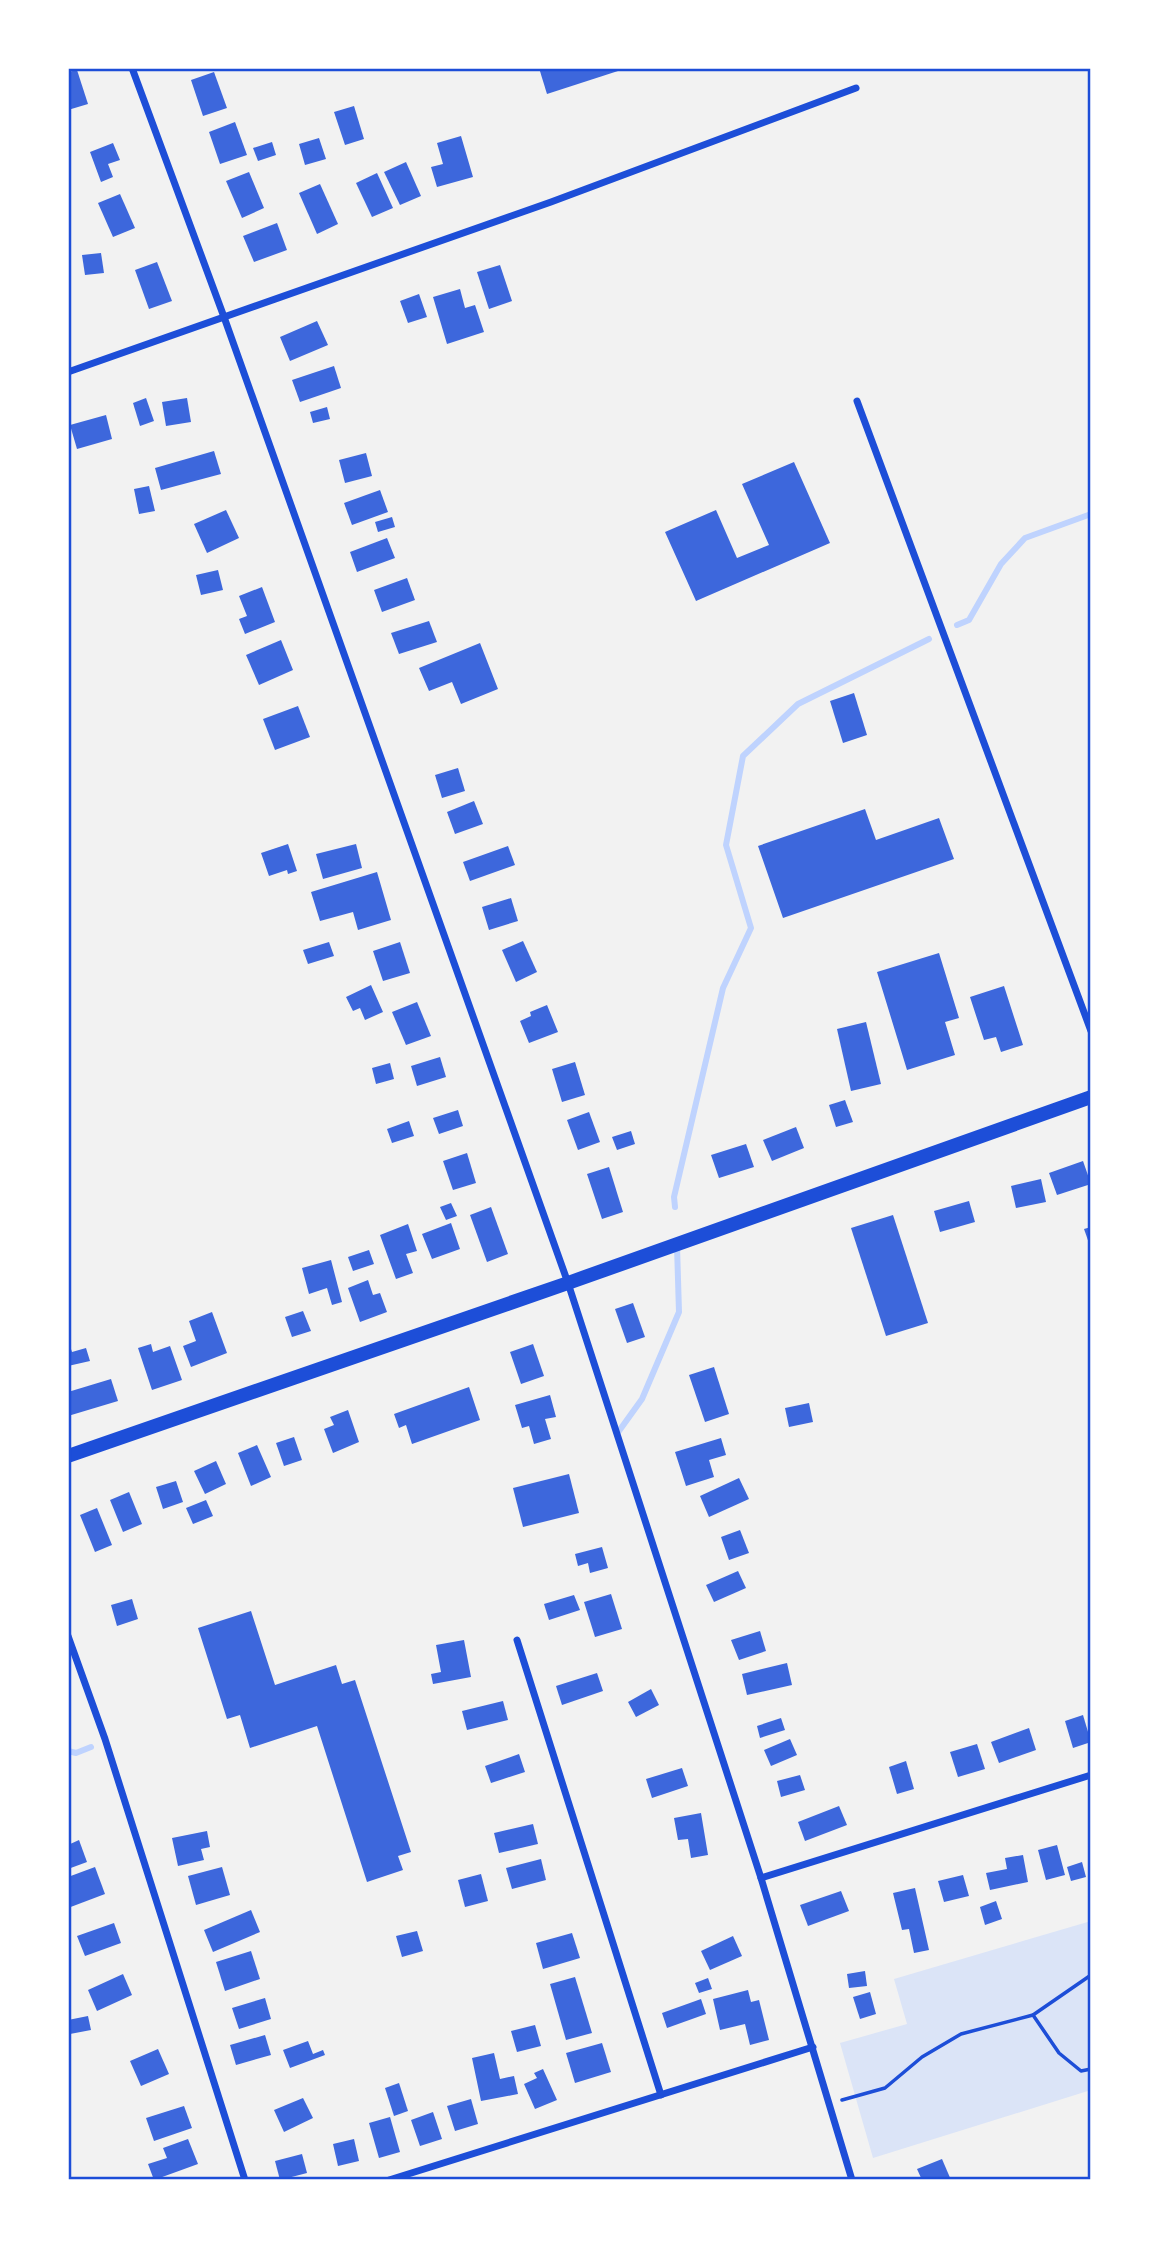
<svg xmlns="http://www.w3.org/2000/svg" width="1159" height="2248" viewBox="0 0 1159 2248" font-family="'Titillium Web',sans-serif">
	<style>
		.green { fill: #dbe4f7 }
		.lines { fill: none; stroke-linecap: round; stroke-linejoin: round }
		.stream { stroke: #bfd3fe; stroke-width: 6 }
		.building { fill: #3d67dc }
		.path { stroke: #1d4ed8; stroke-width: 3.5 }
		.minor { stroke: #1d4ed8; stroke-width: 7 }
		.secondary { stroke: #1d4ed8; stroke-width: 14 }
		.neatline { fill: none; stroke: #1d4ed8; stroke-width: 2.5 }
	</style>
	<rect width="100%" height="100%" fill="#f2f2f2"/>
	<polygon class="green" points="1091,1921 1091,2090 873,2158 840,2043 907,2024 894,1979"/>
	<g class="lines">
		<g class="stream">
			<polyline points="957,625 969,620 1001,564 1025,538 1091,514"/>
			<polyline points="675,1207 674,1197 723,988 751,928 726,845 743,756 798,704 929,639"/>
			<polyline points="619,1431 642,1399 679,1312 677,1246"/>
			<polyline points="68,1751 76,1753 91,1747"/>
		</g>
	</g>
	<g class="building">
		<polygon points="539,68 617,68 618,71 547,94"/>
		<polygon points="77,70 88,104 68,110 68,72"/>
		<polygon points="214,72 227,108 203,116 191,80"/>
		<polygon points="354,106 364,139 345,145 334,112"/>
		<polygon points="235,122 247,155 220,164 209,132"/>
		<polygon points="461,136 473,177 437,187 431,167 443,164 437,143"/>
		<polygon points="319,138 326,159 305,165 299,144"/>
		<polygon points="272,142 276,155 258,161 253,148"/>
		<polygon points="113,143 120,160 108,164 113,177 101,182 90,152"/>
		<polygon points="406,162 421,196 400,205 384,172"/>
		<polygon points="249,172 264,208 242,218 226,181"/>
		<polygon points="377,173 393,208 372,217 356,183"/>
		<polygon points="320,184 338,224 317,234 299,193"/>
		<polygon points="120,194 135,228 113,237 98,203"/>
		<polygon points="277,223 287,250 254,262 243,236"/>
		<polygon points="101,253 104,273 85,275 82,255"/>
		<polygon points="157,262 172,301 149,309 135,270"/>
		<polygon points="500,265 512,301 489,309 477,272"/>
		<polygon points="460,289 465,308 475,305 484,332 447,344 433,297"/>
		<polygon points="419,294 427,317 408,323 400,301"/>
		<polygon points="317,321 328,345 290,361 280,337"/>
		<polygon points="334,366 341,388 300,402 292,380"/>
		<polygon points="146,398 154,421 140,426 133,403"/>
		<polygon points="187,398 191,422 166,426 162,402"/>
		<polygon points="327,407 330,419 313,423 310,412"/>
		<polygon points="106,415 112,439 77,449 70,425"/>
		<polygon points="214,451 221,474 161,490 155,468"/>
		<polygon points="366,453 372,476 345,483 339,460"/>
		<polygon points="794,462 830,543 696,601 665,532 716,510 737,558 769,545 742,484"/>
		<polygon points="149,486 155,511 139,514 134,489"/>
		<polygon points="380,490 388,512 352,525 344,503"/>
		<polygon points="226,510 239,538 207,553 194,524"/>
		<polygon points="392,517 395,527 378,532 375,522"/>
		<polygon points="387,538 395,558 357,572 350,552"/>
		<polygon points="218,570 223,590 201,595 196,575"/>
		<polygon points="407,578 415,600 382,612 374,590"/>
		<polygon points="262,587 275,622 245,634 239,619 247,616 239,596"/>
		<polygon points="429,621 437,642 399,654 391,633"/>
		<polygon points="281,640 293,670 259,685 246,655"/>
		<polygon points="480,643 498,689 461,704 452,682 429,691 419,668"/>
		<polygon points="854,693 867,735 843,743 830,701"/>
		<polygon points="298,706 310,737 275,750 263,719"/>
		<polygon points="458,768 465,791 442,798 435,775"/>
		<polygon points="474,801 483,824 455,834 447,812"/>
		<polygon points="865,809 876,840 939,818 954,859 783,918 758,846"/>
		<polygon points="288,844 297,871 288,874 287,870 269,876 261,853"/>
		<polygon points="356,844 362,868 323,879 316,854"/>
		<polygon points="508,846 515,865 470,881 463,862"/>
		<polygon points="377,872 391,920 358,930 353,912 320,921 311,892"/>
		<polygon points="511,898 518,921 489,930 482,907"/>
		<polygon points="523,941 537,972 516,982 502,950"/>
		<polygon points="329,942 334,956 308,964 303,950"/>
		<polygon points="400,942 410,973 383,981 373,951"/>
		<polygon points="939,953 959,1018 945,1022 955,1055 907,1070 877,972"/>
		<polygon points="371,985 383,1012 365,1020 360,1008 353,1011 346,997"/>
		<polygon points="1004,986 1023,1045 1001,1052 996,1037 984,1040 970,997"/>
		<polygon points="417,1002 431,1036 406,1045 392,1012"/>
		<polygon points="547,1005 558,1032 529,1043 520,1021 531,1016 530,1012"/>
		<polygon points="866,1022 881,1084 851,1091 837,1029"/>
		<polygon points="440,1057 446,1077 417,1086 411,1066"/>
		<polygon points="575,1062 585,1095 562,1102 552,1069"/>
		<polygon points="390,1063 394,1079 376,1084 372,1068"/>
		<polygon points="845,1100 853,1122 836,1127 829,1105"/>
		<polygon points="458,1110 463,1126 439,1134 433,1118"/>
		<polygon points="589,1112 600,1142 578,1150 567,1120"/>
		<polygon points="409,1121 414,1136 392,1143 387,1129"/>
		<polygon points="796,1127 804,1148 772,1161 763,1140"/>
		<polygon points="631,1131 635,1144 617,1150 612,1137"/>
		<polygon points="746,1144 754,1167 719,1178 711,1155"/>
		<polygon points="467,1153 476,1183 453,1190 443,1161"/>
		<polygon points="1083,1161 1091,1184 1057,1195 1049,1173"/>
		<polygon points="609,1167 623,1212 602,1219 587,1174"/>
		<polygon points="1041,1179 1046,1202 1016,1208 1011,1186"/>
		<polygon points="969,1201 975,1222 940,1232 934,1211"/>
		<polygon points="451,1203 457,1216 446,1220 440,1207"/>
		<polygon points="491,1207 508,1254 487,1262 470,1215"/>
		<polygon points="893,1215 928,1323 886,1336 851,1228"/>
		<polygon points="451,1223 460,1249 432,1259 422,1234"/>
		<polygon points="408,1224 417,1251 406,1254 413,1273 396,1279 380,1235"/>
		<polygon points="1091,1227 1091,1246 1090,1246 1084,1229"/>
		<polygon points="369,1250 374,1264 353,1271 348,1257"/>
		<polygon points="331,1260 342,1302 332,1305 327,1288 309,1294 302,1268"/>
		<polygon points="368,1280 373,1295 380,1293 387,1312 360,1322 348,1288"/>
		<polygon points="633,1303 645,1337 627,1343 615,1309"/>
		<polygon points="303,1311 311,1331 292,1337 285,1317"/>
		<polygon points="212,1312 227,1353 191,1367 183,1346 196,1341 189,1321"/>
		<polygon points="68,1340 72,1352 86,1348 90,1361 68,1366"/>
		<polygon points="151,1344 153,1352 170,1346 182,1380 152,1390 138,1348"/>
		<polygon points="533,1344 544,1376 521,1384 510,1352"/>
		<polygon points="714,1367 729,1414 705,1422 689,1375"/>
		<polygon points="111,1379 118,1401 68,1416 68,1392"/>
		<polygon points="469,1387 480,1420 412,1444 406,1425 399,1428 394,1414"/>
		<polygon points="550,1395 556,1417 545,1419 551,1439 534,1444 529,1426 522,1428 515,1405"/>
		<polygon points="809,1403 813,1422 789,1427 785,1408"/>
		<polygon points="348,1410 359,1442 333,1453 324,1429 334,1425 330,1417"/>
		<polygon points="294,1437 302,1460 284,1466 276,1443"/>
		<polygon points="721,1438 726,1455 709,1460 714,1477 686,1486 675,1452"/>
		<polygon points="257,1445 271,1477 251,1486 238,1453"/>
		<polygon points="216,1461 226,1484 205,1494 194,1471"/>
		<polygon points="569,1474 579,1513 523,1527 513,1488"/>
		<polygon points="739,1478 749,1499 709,1517 700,1496"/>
		<polygon points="176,1481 183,1502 163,1509 156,1487"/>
		<polygon points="129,1492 142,1524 123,1532 110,1500"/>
		<polygon points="206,1500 213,1516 193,1524 186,1508"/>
		<polygon points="97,1508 112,1545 95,1552 80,1515"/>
		<polygon points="740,1530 749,1553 729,1560 721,1537"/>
		<polygon points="602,1547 608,1568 590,1573 588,1563 578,1566 575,1554"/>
		<polygon points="738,1571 746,1588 714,1602 706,1585"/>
		<polygon points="611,1594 622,1629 595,1637 584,1602"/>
		<polygon points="574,1595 580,1610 549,1620 544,1604"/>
		<polygon points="132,1599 138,1619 117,1626 111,1605"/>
		<polygon points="251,1611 275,1685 336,1665 342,1684 355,1680 411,1852 398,1856 403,1870 367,1882 317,1726 250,1748 240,1715 227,1719 198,1628"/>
		<polygon points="760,1631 766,1651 739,1660 731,1640"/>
		<polygon points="464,1640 471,1677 433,1684 431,1674 441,1672 436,1645"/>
		<polygon points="787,1663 792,1685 747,1695 742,1674"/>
		<polygon points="597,1673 603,1691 562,1705 556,1686"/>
		<polygon points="651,1689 659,1705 636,1717 628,1702"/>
		<polygon points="503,1701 508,1720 467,1730 462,1711"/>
		<polygon points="1083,1715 1091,1742 1073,1748 1065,1721"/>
		<polygon points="781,1718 785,1730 760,1738 757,1726"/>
		<polygon points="1029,1728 1036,1750 999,1763 991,1742"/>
		<polygon points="790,1739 797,1755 771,1766 764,1750"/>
		<polygon points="977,1744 985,1769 958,1777 950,1752"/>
		<polygon points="519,1754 525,1772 491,1783 485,1766"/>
		<polygon points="906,1761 914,1789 897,1794 889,1767"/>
		<polygon points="682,1768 688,1786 652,1798 646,1779"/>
		<polygon points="800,1775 805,1790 781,1797 777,1781"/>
		<polygon points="839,1806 847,1825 805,1841 798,1822"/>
		<polygon points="701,1813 708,1855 691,1858 688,1839 678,1840 674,1818"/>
		<polygon points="533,1824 538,1844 499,1853 494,1833"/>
		<polygon points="207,1831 210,1847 201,1849 204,1860 178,1866 172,1838"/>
		<polygon points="79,1840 87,1862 68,1869 68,1845"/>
		<polygon points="1057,1845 1065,1875 1046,1880 1038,1850"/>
		<polygon points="1023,1855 1028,1882 990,1890 986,1873 1007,1869 1005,1858"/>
		<polygon points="541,1859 546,1880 512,1889 506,1868"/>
		<polygon points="1082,1862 1086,1877 1071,1881 1067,1867"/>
		<polygon points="95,1867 105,1894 68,1908 68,1877"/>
		<polygon points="222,1867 230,1895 196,1905 188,1876"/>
		<polygon points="481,1874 488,1901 465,1907 458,1880"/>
		<polygon points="963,1875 969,1896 944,1902 938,1881"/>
		<polygon points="915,1888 929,1950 914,1953 909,1929 902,1930 893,1893"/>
		<polygon points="841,1891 849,1911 808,1926 800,1905"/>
		<polygon points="996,1901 1002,1919 985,1925 980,1907"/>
		<polygon points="251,1910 260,1932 213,1952 204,1930"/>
		<polygon points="114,1923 121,1943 85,1956 77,1936"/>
		<polygon points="417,1931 423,1951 402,1957 396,1936"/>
		<polygon points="572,1933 580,1958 543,1969 536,1943"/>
		<polygon points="733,1936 742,1956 710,1970 701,1951"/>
		<polygon points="251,1951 260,1979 225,1991 216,1962"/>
		<polygon points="865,1971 867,1986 849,1988 847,1974"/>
		<polygon points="123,1974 132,1995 97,2011 88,1990"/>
		<polygon points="575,1977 592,2033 566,2040 550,1984"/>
		<polygon points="708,1978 712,1989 699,1993 695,1983"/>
		<polygon points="748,1990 751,2002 759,2000 769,2040 750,2045 745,2024 720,2030 713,1999"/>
		<polygon points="870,1992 876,2014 860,2019 853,1997"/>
		<polygon points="265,1998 271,2019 239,2029 232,2008"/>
		<polygon points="701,1999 706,2014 667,2028 662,2013"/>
		<polygon points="88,2016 91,2030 70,2034 68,2020"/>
		<polygon points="535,2025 541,2046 517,2052 511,2031"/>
		<polygon points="265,2035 271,2055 236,2065 230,2045"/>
		<polygon points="308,2041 313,2054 323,2050 325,2055 290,2068 283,2050"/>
		<polygon points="602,2043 611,2072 575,2083 566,2053"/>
		<polygon points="158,2049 169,2074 141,2086 130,2061"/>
		<polygon points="494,2053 500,2079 514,2076 518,2094 481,2101 472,2058"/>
		<polygon points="543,2069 557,2100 535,2109 524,2084 537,2078 534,2073"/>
		<polygon points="399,2083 408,2111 394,2116 385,2088"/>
		<polygon points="303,2098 313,2118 284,2132 274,2110"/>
		<polygon points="471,2099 478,2124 455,2131 447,2106"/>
		<polygon points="184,2106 192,2128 154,2141 146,2118"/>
		<polygon points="433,2112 442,2139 420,2146 411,2120"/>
		<polygon points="390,2117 400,2152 379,2158 369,2123"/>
		<polygon points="188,2139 198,2164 154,2180 148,2164 167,2158 163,2148"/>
		<polygon points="354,2139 359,2161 338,2166 333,2144"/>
		<polygon points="302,2154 307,2173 280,2180 275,2161"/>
		<polygon points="942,2159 951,2180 922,2180 917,2169"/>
	</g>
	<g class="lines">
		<g class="path">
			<polyline points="1033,2015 1059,2053 1081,2071 1091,2069"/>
			<polyline points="842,2100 885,2088 922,2057 961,2034 1033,2015 1091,1975"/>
		</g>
		<g class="minor">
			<polyline points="132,68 224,317 568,1283 761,1878 852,2180"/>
			<polyline points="68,372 551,202 856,88"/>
			<polyline points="857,401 1091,1031"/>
			<polyline points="68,1636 105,1739 245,2180"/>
			<polyline points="517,1640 661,2095"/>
			<polyline points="761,1878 1091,1775"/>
			<polyline points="389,2180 813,2047"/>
		</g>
		<polyline class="secondary" points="68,1456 568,1283 1091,1097"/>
	</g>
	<rect width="1159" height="2248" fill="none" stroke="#ffffff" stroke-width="140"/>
	<rect x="70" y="70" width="1019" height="2108" class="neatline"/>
</svg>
